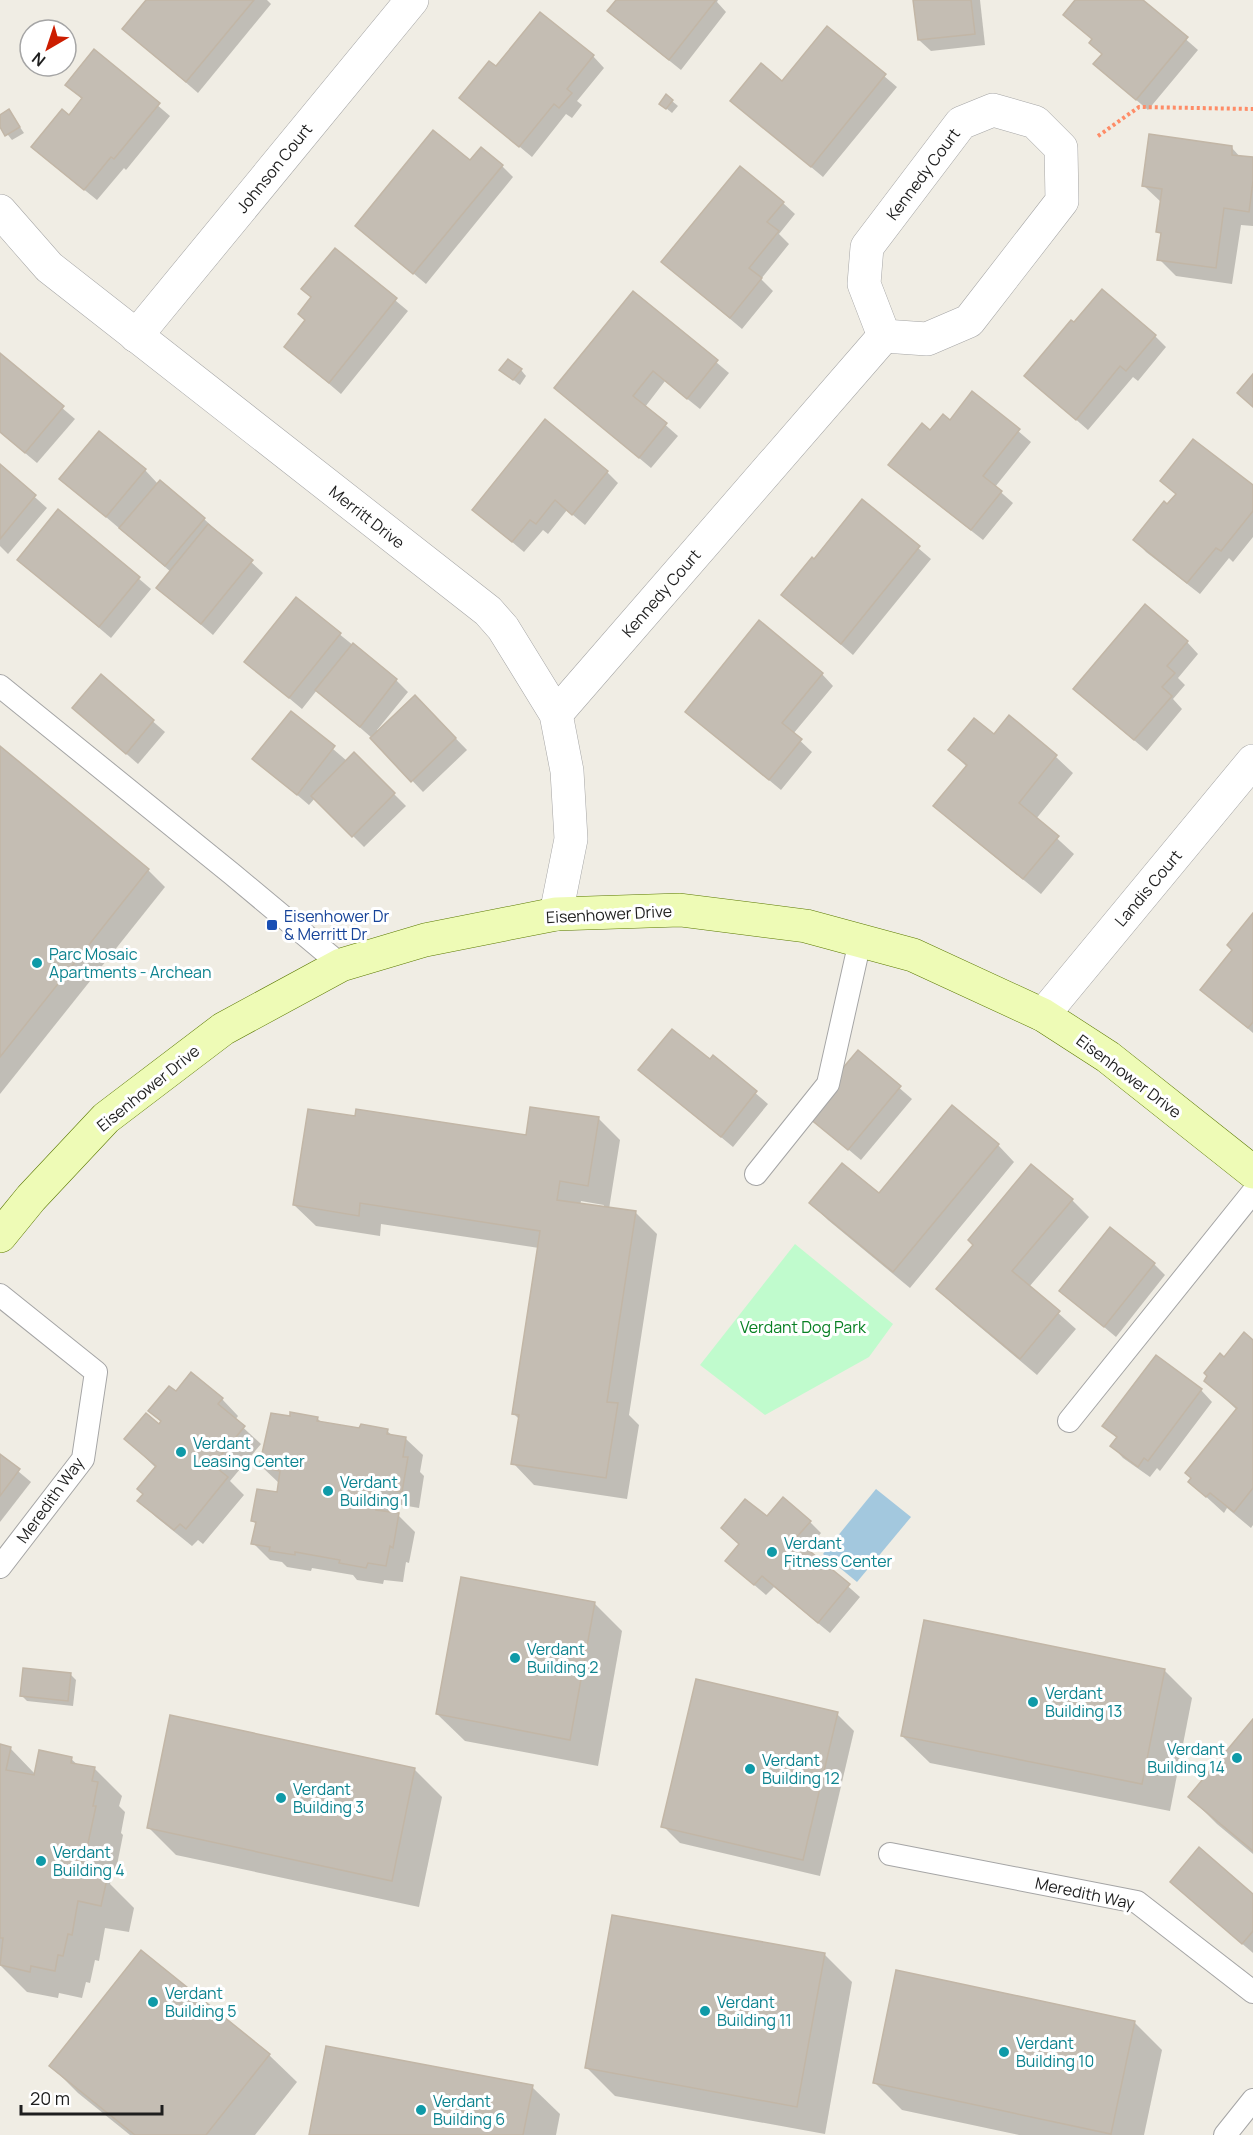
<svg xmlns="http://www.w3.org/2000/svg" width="1253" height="2135" viewBox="0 0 1253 2135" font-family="Manrope,sans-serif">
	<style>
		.park { fill: #c0fbcd }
		.water { fill: #a3c8de }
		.shadow { fill: #0003; fill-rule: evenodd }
		.building { fill: #c4bdb3; stroke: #c2b6a6; stroke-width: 1.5 }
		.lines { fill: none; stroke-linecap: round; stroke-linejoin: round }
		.lane-casing { stroke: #a5a5a5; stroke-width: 24 }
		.street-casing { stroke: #a5a5a5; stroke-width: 34 }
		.secondary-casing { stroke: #5b7902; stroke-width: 34 }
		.path { stroke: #fe8c67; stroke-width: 4; stroke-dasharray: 3 3; stroke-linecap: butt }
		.lane { stroke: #fff; stroke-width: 22 }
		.street { stroke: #fff; stroke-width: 33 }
		.secondary { stroke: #eefbb6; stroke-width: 33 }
		.transit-dot { fill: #1a4fb4; stroke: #fff; stroke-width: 2 }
		.culture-dot { fill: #0f9aa8; stroke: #fff; stroke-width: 2 }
		.labels { text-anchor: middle; stroke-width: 6; stroke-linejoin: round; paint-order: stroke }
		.street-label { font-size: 16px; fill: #1e1e1e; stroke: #fff }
		.transit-label { font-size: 16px; fill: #164399; stroke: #fff; text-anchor: start }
		.culture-label { font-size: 16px; fill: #0d838f; stroke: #fff; text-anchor: start }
		.park-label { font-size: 16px; fill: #088023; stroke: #fff }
	</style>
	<rect width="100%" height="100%" fill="#f0ede4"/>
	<polygon class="park" points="795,1244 893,1324 869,1357 765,1415 700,1365"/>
	<polygon class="water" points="876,1489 911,1517 857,1582 823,1554"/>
	<g class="shadow">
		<polygon points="148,0 267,0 271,4 198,93 124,29"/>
		<polygon points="618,0 718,0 717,2 726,12 681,70 621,22 609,11"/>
		<polygon points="915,0 980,0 985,45 931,51 919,40"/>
		<polygon points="1077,0 1141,0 1198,50 1148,110 1107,75 1103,55 1091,43 1093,40 1065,15"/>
		<polygon points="827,28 897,87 823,177 732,101 783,83"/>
		<polygon points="94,51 170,116 126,170 124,168 97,200 45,158 69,117 83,100 67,85"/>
		<polygon points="593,56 604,68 577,101 582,105 572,118 566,114 532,157 461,98 496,69"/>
		<polygon points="666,96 678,106 672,113 661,104"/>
		<polygon points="9,111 24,133 12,140 0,125 0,117"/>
		<polygon points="1232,148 1241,158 1253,159 1253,226 1241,225 1232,284 1176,276 1159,259 1163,236 1158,231 1161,202 1144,186"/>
		<polygon points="470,162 502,166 513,177 426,284 357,226"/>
		<polygon points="783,203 795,214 779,234 789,244 761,279 773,291 742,329 663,262"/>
		<polygon points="335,250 408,311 341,394 286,347 307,321 312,298"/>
		<polygon points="634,293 729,373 700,409 665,381 645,407 678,436 651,468 556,388"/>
		<polygon points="1155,336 1166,347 1138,381 1133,377 1088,430 1026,376"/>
		<polygon points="0,355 75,419 37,463 0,432"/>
		<polygon points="521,370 526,376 520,385 507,375"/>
		<polygon points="973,393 1031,442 995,487 1013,503 983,540 902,476 890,465 931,432 950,422"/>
		<polygon points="0,466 47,508 8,554 0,546"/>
		<polygon points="145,470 158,484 204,519 263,573 213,635 158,588 171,572 61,479"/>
		<polygon points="607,472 618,483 585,525 567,510 548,534 543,530 524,552 474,510"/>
		<polygon points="1162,481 1253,487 1253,537 1233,562 1229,558 1200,594 1146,552 1135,540 1177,495"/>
		<polygon points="863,501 931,559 853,655 783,595 814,561"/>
		<polygon points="59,511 151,589 111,638 19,560"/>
		<polygon points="296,599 396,680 408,692 377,730 379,732 426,708 467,750 423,792 372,738 317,690 302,709 246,662"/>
		<polygon points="1187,642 1198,654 1178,678 1185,685 1173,699 1182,709 1147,751 1086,700"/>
		<polygon points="822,674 833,686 793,734 812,752 781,790 687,712"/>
		<polygon points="101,676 165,732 138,764 74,708"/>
		<polygon points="291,713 347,761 354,754 406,806 364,847 315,798 309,805 254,758"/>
		<polygon points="1009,717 1056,757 1073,773 1036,819 1074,854 1041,894 952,822 935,806 967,767 950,750 994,736"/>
		<polygon points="0,748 148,870 165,887 0,1094"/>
		<polygon points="1253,915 1253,1033 1203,990 1234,950"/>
		<polygon points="858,1052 912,1099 861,1160 806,1114"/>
		<polygon points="713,1057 768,1104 733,1147 640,1070 710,1061"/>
		<path d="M598 1118 620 1140 609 1209 636 1213 657 1234 629 1415 639 1425 627 1499 534 1485 513 1463 520 1420 513 1413 539 1248 381 1224 380 1236 316 1226 294 1205 527 1137ZM581 1201 604 1205 603 1208 580 1205Z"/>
		<polygon points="998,1145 1014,1162 910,1288 828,1220 811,1203 879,1195"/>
		<polygon points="1072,1200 1089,1217 1029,1287 1076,1329 1037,1375 955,1306 938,1289"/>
		<polygon points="1154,1264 1165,1275 1116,1337 1061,1291"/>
		<polygon points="1253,1342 1253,1525 1251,1528 1227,1508 1224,1513 1190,1482 1237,1410 1206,1381"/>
		<polygon points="1201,1390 1212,1402 1160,1471 1157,1468 1150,1477 1123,1458 1112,1446 1118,1439 1104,1425"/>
		<polygon points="222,1399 238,1416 235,1420 261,1444 230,1481 244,1495 203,1544 198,1540 192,1546 156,1517 139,1500 144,1494 156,1468 126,1439 159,1426 162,1423 150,1411"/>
		<polygon points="291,1418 317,1418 323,1424 361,1430 387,1431 393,1436 406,1439 423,1455 420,1472 424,1476 419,1508 396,1504 394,1514 398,1515 415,1532 409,1563 406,1562 403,1582 384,1580 383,1584 357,1580 353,1575 312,1568 311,1571 287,1567 282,1562 270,1560 253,1543 257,1525 253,1521 278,1494 280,1484 261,1466"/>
		<polygon points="0,1456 31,1482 0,1522"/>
		<polygon points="810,1522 821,1533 807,1550 860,1597 830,1633 774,1587 766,1595 739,1572"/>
		<polygon points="594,1603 622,1631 598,1766 465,1741 437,1714"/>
		<polygon points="1164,1670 1192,1698 1170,1811 930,1763 902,1736"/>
		<polygon points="70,1674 76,1680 73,1706 27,1701 21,1695"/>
		<polygon points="837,1714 854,1731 820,1876 680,1843 663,1826"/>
		<polygon points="1253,1721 1253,1854 1217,1824 1190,1797"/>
		<polygon points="0,1746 10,1748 35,1774 71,1759 78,1765 94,1768 122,1796 119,1806 125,1812 121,1833 123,1835 115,1875 112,1874 110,1884 134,1908 129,1932 105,1928 99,1961 95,1960 90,1983 86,1982 82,1998 59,1993 58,1998 27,1992 0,1965"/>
		<polygon points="414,1769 442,1797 419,1907 176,1855 149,1828"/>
		<polygon points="1183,1893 1253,1896 1253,1953"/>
		<polygon points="824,1954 852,1982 825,2134 615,2096 587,2068"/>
		<polygon points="1134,2022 1162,2050 1144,2135 1019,2135 902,2110 874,2082"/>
		<polygon points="269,2055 297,2082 255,2135 130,2135 78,2093 51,2066"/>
		<polygon points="532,2087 560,2114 556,2135 311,2135"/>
	</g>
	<g class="building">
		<polygon points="146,0 254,0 186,82 122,29"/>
		<polygon points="616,0 716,0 669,60 607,11"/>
		<polygon points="913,0 971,0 975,34 918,40"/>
		<polygon points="1075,0 1143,0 1188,37 1136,100 1093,64 1102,54 1089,43 1092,39 1063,15"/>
		<polygon points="540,12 594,55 567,89 572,93 559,108 554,104 519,147 459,98 489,61 496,66"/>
		<polygon points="827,26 886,74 811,167 730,101 761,63 782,81"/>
		<polygon points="94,49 160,103 114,159 111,157 84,190 31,147 62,109 69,115 82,98 65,85"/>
		<polygon points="666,94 673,100 666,109 659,104"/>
		<polygon points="9,109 20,127 5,136 0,127 0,115"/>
		<polygon points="433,130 470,160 481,147 503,165 413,274 355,226"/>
		<polygon points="1149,134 1232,146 1232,155 1253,157 1253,181 1249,212 1224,208 1216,268 1157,260 1161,233 1156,232 1162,189 1142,186"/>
		<polygon points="740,166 784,202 767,222 779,231 749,268 762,278 730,318 661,262"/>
		<polygon points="335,248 397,298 329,383 284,347 305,320 298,314 311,297 301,289"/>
		<polygon points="1102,289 1156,335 1126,371 1120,366 1076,420 1024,376 1071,320 1074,322"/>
		<polygon points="633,291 718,360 687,399 653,371 633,396 667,423 639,458 554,388"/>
		<polygon points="0,353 64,406 25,453 0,432"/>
		<polygon points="508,359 522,369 513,380 499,370"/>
		<polygon points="1253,374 1253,407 1237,393"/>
		<polygon points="972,391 1020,429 983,476 1002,491 971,530 888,465 922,423 930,430 943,414 950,420"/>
		<polygon points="545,419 608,471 572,515 555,500 536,524 530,520 512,542 472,510"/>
		<polygon points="99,431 146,469 106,517 59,479"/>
		<polygon points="1193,439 1253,485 1253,511 1221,551 1216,548 1187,583 1133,540 1164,501 1167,504 1176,494 1160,481"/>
		<polygon points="0,464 36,495 0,539"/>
		<polygon points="160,480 205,518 165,566 119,528"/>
		<polygon points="862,499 920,546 841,644 781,595 812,557 814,559"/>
		<polygon points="58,509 140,577 99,627 17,560"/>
		<polygon points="208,524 253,560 201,624 156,588"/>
		<polygon points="296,597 341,633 289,698 244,662"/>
		<polygon points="1145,604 1188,641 1167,666 1175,673 1162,687 1172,696 1134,740 1073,689"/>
		<polygon points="759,620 823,673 782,723 802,739 769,780 685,712"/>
		<polygon points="353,643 397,679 360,727 315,690"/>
		<polygon points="101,674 154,720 126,754 72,708"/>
		<polygon points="415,695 456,738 411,782 370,738"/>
		<polygon points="291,711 335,746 297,795 252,759"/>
		<polygon points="1009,715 1057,755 1019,803 1059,836 1023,879 933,806 967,765 948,750 974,718 994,734"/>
		<polygon points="0,746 149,869 0,1057"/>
		<polygon points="354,752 395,793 352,837 311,796"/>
		<polygon points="1253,913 1253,1022 1248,1028 1200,990 1232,950 1227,945"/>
		<polygon points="672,1029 710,1059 713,1055 757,1091 721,1137 638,1070"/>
		<polygon points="858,1050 901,1086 848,1150 804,1114"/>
		<polygon points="952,1105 999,1144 893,1272 809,1203 842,1163 879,1193"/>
		<polygon points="530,1107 599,1117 588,1186 560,1181 557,1200 636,1211 607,1402 618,1403 606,1478 511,1464 519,1415 512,1414 540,1231 360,1203 359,1216 293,1205 308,1109 355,1116 356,1109 526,1135"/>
		<polygon points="1031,1164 1073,1199 1012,1271 1060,1311 1020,1359 936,1289 973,1245 968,1240"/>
		<polygon points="1110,1227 1155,1263 1104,1327 1059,1291"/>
		<polygon points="1244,1332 1253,1340 1253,1488 1234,1512 1210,1493 1206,1497 1188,1482 1191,1478 1185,1473 1237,1408 1204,1381 1207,1376 1204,1373 1220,1353 1224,1357"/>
		<polygon points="1156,1355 1202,1389 1148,1461 1144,1458 1138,1467 1110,1446 1117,1437 1102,1426"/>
		<polygon points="191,1372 223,1398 218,1404 245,1426 213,1465 228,1477 186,1529 180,1524 174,1530 137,1501 143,1494 137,1489 156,1466 124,1439 146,1413 159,1424 161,1421 148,1411 169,1386 176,1391"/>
		<polygon points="290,1412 318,1417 317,1421 359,1428 361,1424 388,1429 387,1434 406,1437 403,1457 408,1457 402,1492 380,1488 376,1510 399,1513 393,1548 390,1546 386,1566 368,1563 366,1568 339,1563 340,1560 295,1552 295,1555 269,1551 270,1547 251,1544 256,1522 251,1521 257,1489 277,1492 280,1471 259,1467 271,1413 290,1416"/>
		<polygon points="0,1454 20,1469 0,1496"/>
		<polygon points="783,1497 811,1521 795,1539 850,1584 818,1623 762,1576 754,1585 725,1561 739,1544 721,1528 745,1499 767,1516"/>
		<polygon points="461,1577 595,1602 570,1740 436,1714"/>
		<polygon points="924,1620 1165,1669 1142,1784 901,1736"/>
		<polygon points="23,1668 71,1673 68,1701 20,1696"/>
		<polygon points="696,1679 838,1712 803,1860 661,1827"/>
		<polygon points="170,1715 415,1768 392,1881 147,1828"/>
		<polygon points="1253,1719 1253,1851 1188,1797"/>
		<polygon points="0,1744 11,1747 6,1770 34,1775 39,1750 72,1757 71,1763 95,1767 92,1781 98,1782 93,1806 96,1806 87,1848 84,1848 79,1874 107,1879 101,1906 78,1901 72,1935 68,1934 63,1956 58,1955 55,1971 31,1966 30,1972 0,1965 3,1938 0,1938"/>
		<polygon points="1199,1847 1253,1894 1253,1931 1242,1944 1170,1882"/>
		<polygon points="612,1915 825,1953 797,2107 585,2068"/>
		<polygon points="141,1950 270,2054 206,2135 135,2135 49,2066"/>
		<polygon points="896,1970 1135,2021 1111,2134 873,2083"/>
		<polygon points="326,2046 533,2085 523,2135 309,2135"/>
	</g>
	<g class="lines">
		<defs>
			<g id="lane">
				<polyline points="0,686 232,874 341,965"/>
				<polyline points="756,1174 828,1084 860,941"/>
				<polyline points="0,1295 96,1372 83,1459 0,1567"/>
				<polyline points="1069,1421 1253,1192"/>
				<polyline points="890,1854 1137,1902 1253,1992"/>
				<polyline points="1225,2135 1253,2100"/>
			</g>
			<g id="street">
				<polygon points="993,110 1035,122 1061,148 1062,201 969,321 927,339 884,336 864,284 867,247 961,123"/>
				<polyline points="0,211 49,267 488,611 503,628 556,714 567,771 571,839 556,914"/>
				<polyline points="136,336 412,0"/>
				<polyline points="556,714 884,336"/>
				<polyline points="1043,1015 1253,761"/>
			</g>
			<polyline id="secondary" points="0,1236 31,1198 106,1118 223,1029 341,965 425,940 556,914 680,910 806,926 913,955 1043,1015 1108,1057 1253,1172"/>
		</defs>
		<use href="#lane" class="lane-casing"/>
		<use href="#street" class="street-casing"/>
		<use href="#secondary" class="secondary-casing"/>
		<polyline class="path" points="1098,136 1139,107 1253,109"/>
		<use href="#lane" class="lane"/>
		<use href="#street" class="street"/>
		<use href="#secondary" class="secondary"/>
	</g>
	<rect class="transit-dot" x="266" y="919" width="12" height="12" rx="3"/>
	<g class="culture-dot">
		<circle cx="37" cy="963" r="6"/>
		<circle cx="181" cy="1452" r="6"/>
		<circle cx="328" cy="1491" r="6"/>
		<circle cx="772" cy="1552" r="6"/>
		<circle cx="515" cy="1658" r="6"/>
		<circle cx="1033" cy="1702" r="6"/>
		<circle cx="1237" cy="1758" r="6"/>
		<circle cx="750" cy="1769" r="6"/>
		<circle cx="281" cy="1798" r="6"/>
		<circle cx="41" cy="1861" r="6"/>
		<circle cx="153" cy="2002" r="6"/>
		<circle cx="705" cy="2011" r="6"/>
		<circle cx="1004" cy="2052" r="6"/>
		<circle cx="421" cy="2110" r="6"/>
	</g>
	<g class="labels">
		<g class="street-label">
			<text transform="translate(274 168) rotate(-51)" y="6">Johnson Court</text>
			<text transform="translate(923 174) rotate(-53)" y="6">Kennedy Court</text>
			<text transform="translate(367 517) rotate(38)" y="6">Merritt Drive</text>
			<text transform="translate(661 593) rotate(-49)" y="6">Kennedy Court</text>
			<text transform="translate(1148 888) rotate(-50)" y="6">Landis Court</text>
			<text transform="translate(609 914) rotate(-3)" y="6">Eisenhower Drive</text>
			<text transform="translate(1129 1076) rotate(37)" y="6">Eisenhower Drive</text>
			<text transform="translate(148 1088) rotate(-39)" y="6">Eisenhower Drive</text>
			<text transform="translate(50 1500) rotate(-54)" y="6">Meredith Way</text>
			<text transform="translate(1085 1893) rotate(12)" y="6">Meredith Way</text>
		</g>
		<g class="transit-label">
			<text x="284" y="922">Eisenhower Dr<tspan x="284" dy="18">&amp; Merritt Dr</tspan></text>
		</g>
		<g class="culture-label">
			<text x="49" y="960">Parc Mosaic<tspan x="49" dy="18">Apartments - Archean</tspan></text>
			<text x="193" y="1449">Verdant<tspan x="193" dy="18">Leasing Center</tspan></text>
			<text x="340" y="1488">Verdant<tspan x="340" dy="18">Building 1</tspan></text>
			<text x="784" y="1549">Verdant<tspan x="784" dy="18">Fitness Center</tspan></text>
			<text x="527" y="1655">Verdant<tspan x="527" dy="18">Building 2</tspan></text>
			<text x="1045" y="1699">Verdant<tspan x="1045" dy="18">Building 13</tspan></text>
			<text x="1225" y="1755" text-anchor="end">Verdant<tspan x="1225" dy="18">Building 14</tspan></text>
			<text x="762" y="1766">Verdant<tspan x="762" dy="18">Building 12</tspan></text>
			<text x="293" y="1795">Verdant<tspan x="293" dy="18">Building 3</tspan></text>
			<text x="53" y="1858">Verdant<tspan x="53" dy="18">Building 4</tspan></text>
			<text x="165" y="1999">Verdant<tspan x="165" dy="18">Building 5</tspan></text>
			<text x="717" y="2008">Verdant<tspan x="717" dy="18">Building 11</tspan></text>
			<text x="1016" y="2049">Verdant<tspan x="1016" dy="18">Building 10</tspan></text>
			<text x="433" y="2107">Verdant<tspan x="433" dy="18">Building 6</tspan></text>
		</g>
		<g class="park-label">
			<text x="803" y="1333">Verdant Dog Park</text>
		</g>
	</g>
	<g transform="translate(48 48) rotate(219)"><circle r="28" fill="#ffffff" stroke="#a5a5a5" stroke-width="1.5"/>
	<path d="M0-4.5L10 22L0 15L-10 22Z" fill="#cc1d00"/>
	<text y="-9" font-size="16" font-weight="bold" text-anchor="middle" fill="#1e1e1e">N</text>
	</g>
	<path d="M21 2105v9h141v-9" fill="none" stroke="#1e1e1e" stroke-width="3"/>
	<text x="30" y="2105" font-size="18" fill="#1e1e1e" stroke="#ffffff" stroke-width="4.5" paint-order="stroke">20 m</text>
</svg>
